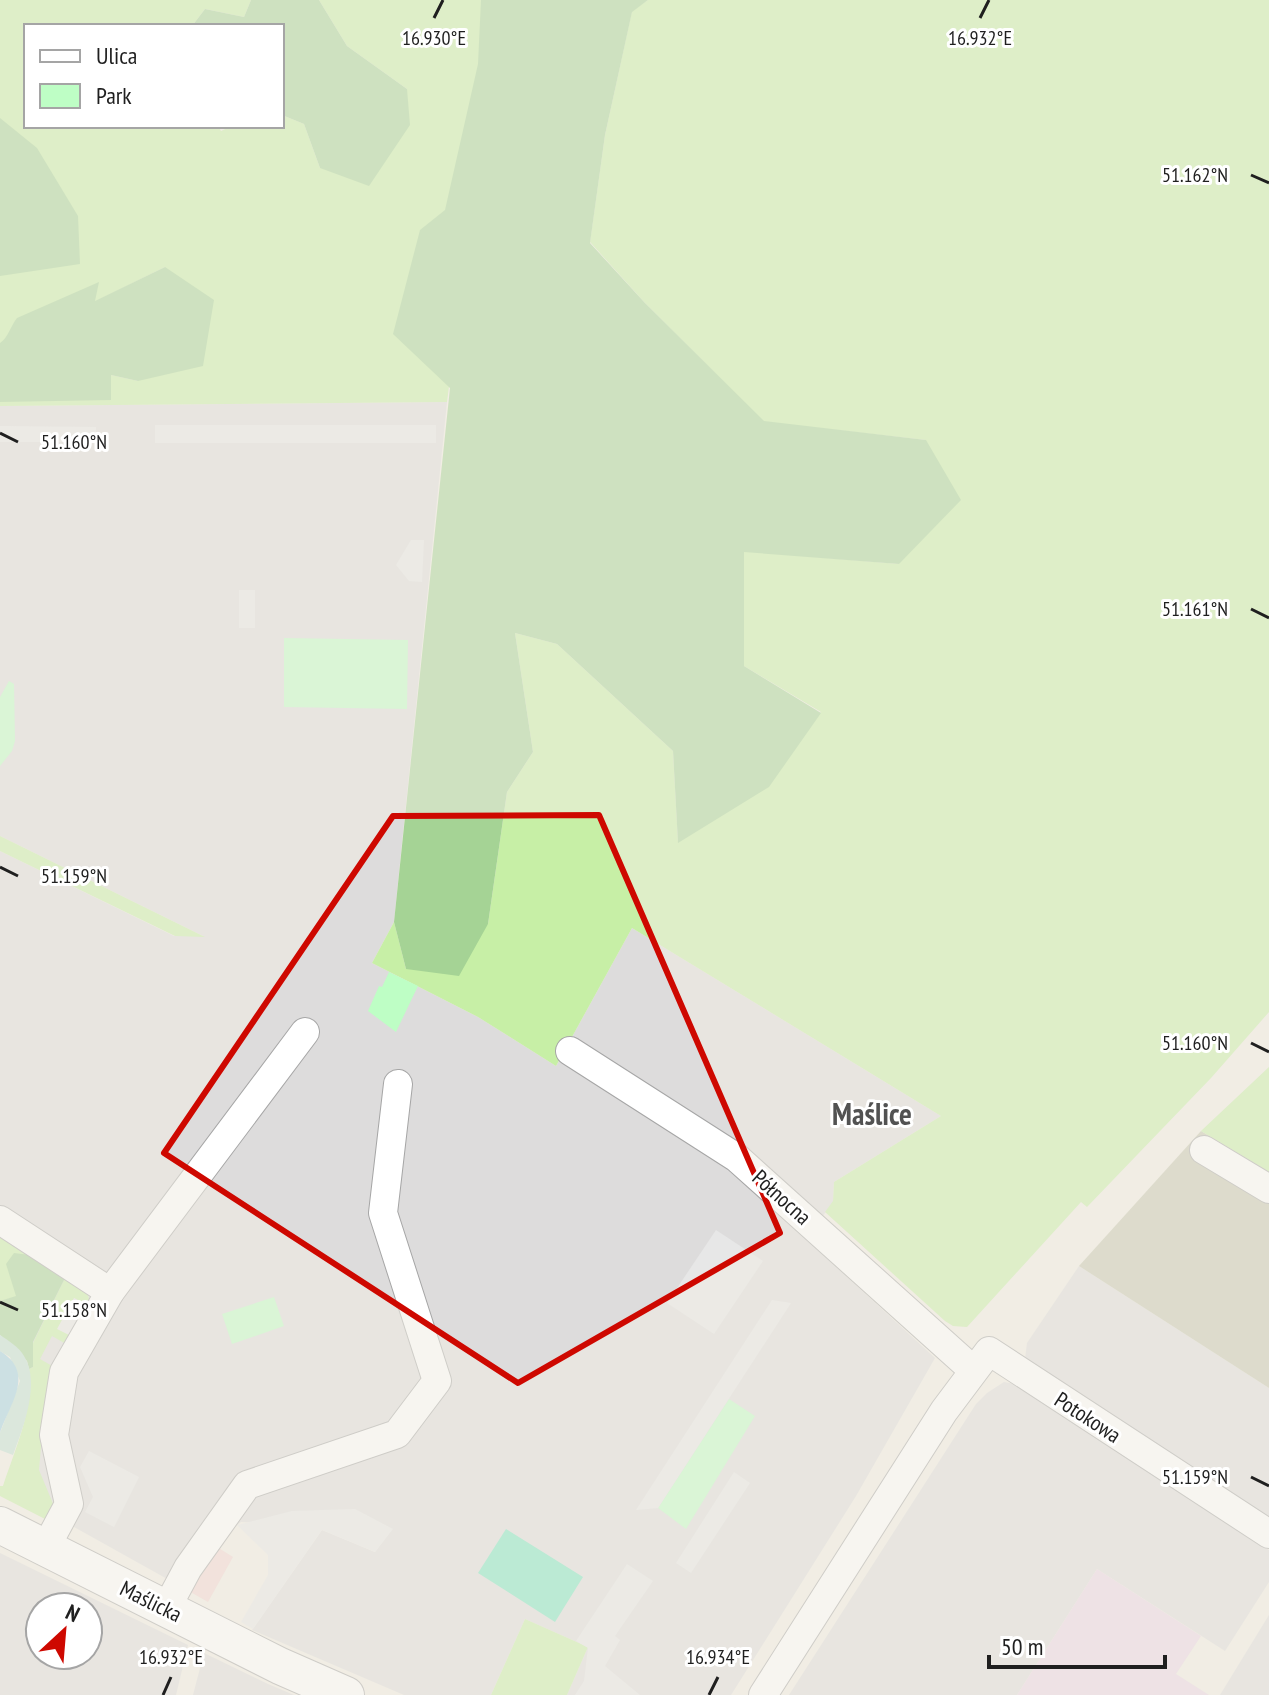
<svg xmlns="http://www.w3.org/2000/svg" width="1269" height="1695" viewBox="0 0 1269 1695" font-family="'PT Sans Narrow',sans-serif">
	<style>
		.residential { fill: #dddcdc; fill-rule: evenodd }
		.commercial { fill: #f3d5d2 }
		.industrial { fill: #ead6e6 }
		.construction { fill: #c5c6af }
		.grass { fill: #c7efa6; fill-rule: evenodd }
		.forest { fill: #a5d395 }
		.wetland { fill: #c0e0d2 }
		.park { fill: #befec5 }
		.pitch { fill: #7be6c1 }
		.parking { fill: #e7e7e7 }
		.water { fill: #a1d1e2 }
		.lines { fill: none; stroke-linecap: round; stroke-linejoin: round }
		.minor-casing { stroke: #a6a6a6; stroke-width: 30 }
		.tertiary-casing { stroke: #a6a6a6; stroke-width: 38 }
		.minor { stroke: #fff; stroke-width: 28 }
		.tertiary { stroke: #fff; stroke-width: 36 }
		.marked { fill: none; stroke: #ce0800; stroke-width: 6; stroke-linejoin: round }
		.ticks { fill: none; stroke: #1f1f1f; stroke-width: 3 }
		.labels { text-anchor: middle; stroke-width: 6; stroke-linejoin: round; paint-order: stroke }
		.street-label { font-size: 22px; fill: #1f1f1f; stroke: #fff }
		.district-label { font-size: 30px; font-weight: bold; fill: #525252; stroke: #fff }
		.ticks-label { font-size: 20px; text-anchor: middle; fill: #1f1f1f; stroke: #fff; stroke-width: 6; stroke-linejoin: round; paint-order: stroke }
	</style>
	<rect width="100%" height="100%" fill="#f1ede4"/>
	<g class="residential">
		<polygon points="447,402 394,922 372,963 478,1017 556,1066 632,928 941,1116 834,1182 833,1202 806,1239 935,1358 856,1496 731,1695 567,1695 588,1647 525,1619 491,1695 404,1695 252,1630 322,1530 375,1552 392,1529 241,1522 226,1534 187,1590 49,1513 35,1469 49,1402 0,1234 0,851 174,936 203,936 0,836 0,406"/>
		<polygon points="1079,1266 1269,1388 1269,1522 1025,1359 1027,1343"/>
		<polygon points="1004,1382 1015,1384 1269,1550 1269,1582 1225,1651 1097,1569 1017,1695 789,1695 976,1404 987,1393"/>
		<path d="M0 1553 188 1645 176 1695H0ZM40 1607H88V1655H40Z"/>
		<polygon points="1269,1615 1269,1695 1220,1695"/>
		<polygon points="204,1653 268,1684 294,1695 193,1695"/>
	</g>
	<polygon class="commercial" points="217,1547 233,1557 208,1602 187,1590"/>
	<polygon class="industrial" points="1097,1569 1201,1636 1176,1674 1209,1695 1017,1695"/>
	<polygon class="construction" points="1201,1131 1269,1172 1269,1388 1079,1266"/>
	<g class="grass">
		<path d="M0 0H251L244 17 205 9 192 26H26V126H218L221 131 232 126H282V115L304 124 320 168 407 89 347 46 319 0H499L447 402 0 406ZM165 267 138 381 102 373 80 309Z"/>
		<polygon points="648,0 1269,0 1269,1012 1211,1078 1087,1207 1081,1202 967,1327 953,1326 945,1321 825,1212 833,1201 834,1182 941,1116 632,928 556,1066 478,1017 372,963 394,922 406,969 488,924 507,792 533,752 515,633 557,644 673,751 678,842 821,712 744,666 744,551 899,564 926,440 764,422 645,303 590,242 605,135 632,11"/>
		<polygon points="0,836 205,937 175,936 0,851"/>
		<polygon points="1269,1067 1269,1172 1201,1131"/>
		<polygon points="0,1234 30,1255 16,1297 0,1301"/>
		<path d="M65 1278C77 1285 92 1290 89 1306L74 1298 71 1336 66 1344 52 1336 40 1359 54 1367 42 1435 39 1470 54 1506 45 1519 0 1496V1486H3C15 1449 34 1409 29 1369L33 1367V1343Z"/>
		<polygon points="525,1619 588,1647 567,1695 491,1695"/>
	</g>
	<g class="forest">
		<polygon points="251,0 319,0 347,46 407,89 410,125 369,186 320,168 304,124 282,115 282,26 192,26 205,9 244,17"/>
		<polygon points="481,0 648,0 632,12 605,135 590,243 645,303 764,421 926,440 961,500 899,564 744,552 744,666 821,713 769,787 678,843 673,751 557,644 515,633 533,752 507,792 488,924 459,976 406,969 394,922 450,388 393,334 420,230 445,210 478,64"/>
		<polygon points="0,118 37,148 78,216 80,264 0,276"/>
		<path d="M165 267 214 300 203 366 138 381 111 375V400L0 402V343C8 338 11 325 17 318L99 282 95 301Z"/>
		<polygon points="14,1253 30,1255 65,1278 33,1342 33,1367 29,1369 27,1361 0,1335 0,1301 16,1296 6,1264"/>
	</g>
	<path class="wetland" d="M0 1335C9 1341 19 1347 24 1356 41 1383 23 1428 13 1455L0 1450V1433L20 1381 10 1357 0 1351Z"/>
	<g class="park">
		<polygon points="284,638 408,640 407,709 284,707"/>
		<polygon points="9,681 14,684 15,741 12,751 0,766 0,697"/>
		<polygon points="389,972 418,986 396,1032 368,1011 379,986 382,987"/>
		<polygon points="274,1297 284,1326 232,1344 222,1314"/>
		<polygon points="729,1399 755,1416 686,1529 658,1508"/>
	</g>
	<polygon class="pitch" points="506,1529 583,1577 555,1622 478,1573"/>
	<g class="parking">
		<rect x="155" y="425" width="281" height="18"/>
		<polygon points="0,426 96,427 96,442 0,442"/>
		<polygon points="411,540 424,540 422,582 409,581 396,565"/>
		<rect x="239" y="590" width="16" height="38"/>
		<polygon points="716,1230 763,1261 714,1334 667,1303"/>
		<polygon points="74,1298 89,1306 71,1336 57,1329"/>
		<polygon points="772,1300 791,1303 658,1508 636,1510"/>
		<polygon points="89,1451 139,1477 114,1527 85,1512 93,1497 80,1467"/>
		<polygon points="734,1472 750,1483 691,1573 676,1563"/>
		<polygon points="355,1509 393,1529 375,1552 322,1530 253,1629 241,1622 268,1575 268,1555 237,1525 292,1511"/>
		<polygon points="627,1564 653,1581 615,1636 620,1640 605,1666 640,1695 575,1695 584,1681 588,1648 576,1641"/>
	</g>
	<path class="water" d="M0 1351C36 1373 10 1403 0 1433Z"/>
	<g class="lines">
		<defs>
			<g id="minor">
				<polyline points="570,1051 737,1158 973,1370"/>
				<polyline points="1204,1150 1269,1189"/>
				<polyline points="0,1220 110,1292"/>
				<polyline points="45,1549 69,1504 54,1435 64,1372 110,1292 305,1032"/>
				<polyline points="166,1609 188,1568 247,1485 397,1434 437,1381 383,1213 398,1084"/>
				<polyline points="763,1695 944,1411 989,1351 1269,1534"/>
			</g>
			<polyline id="tertiary" points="0,1525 280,1666 346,1695"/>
		</defs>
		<use href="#minor" class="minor-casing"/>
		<use href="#tertiary" class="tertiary-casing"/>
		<use href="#minor" class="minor"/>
		<use href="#tertiary" class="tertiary"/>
	</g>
	<path d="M0 0H1269V1695H0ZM599 815 780 1233 518 1383 164 1153 393 816Z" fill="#f1ede4" fill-opacity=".55" fill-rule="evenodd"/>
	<path class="marked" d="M599 815 780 1233 518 1383 164 1153 393 816Z"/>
	<path class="ticks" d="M434 18 443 0M980 18 989 0M1251 175 1269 183M0 433 18 442M1251 609 1269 618M0 867 18 876M1251 1043 1269 1052M0 1302 18 1310M1251 1477 1269 1486M163 1695 171 1677M709 1695 718 1677"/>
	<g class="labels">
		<g class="street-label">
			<text transform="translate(782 1197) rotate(42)" y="8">Północna</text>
			<text transform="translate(1088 1417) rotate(33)" y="8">Potokowa</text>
			<text transform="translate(151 1601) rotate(26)" y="8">Maślicka</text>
		</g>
		<g class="district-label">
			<text x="872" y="1125">Maślice</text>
		</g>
	</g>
	<g class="ticks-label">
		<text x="434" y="45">16.930°E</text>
		<text x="980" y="45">16.932°E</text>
		<text x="1195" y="182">51.162°N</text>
		<text x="74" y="449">51.160°N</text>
		<text x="1195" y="616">51.161°N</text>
		<text x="74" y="883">51.159°N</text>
		<text x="1195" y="1050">51.160°N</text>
		<text x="74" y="1317">51.158°N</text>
		<text x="1195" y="1484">51.159°N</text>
		<text x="171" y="1664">16.932°E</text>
		<text x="718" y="1664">16.934°E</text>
	</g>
	<rect x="24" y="24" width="260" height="104" fill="#ffffff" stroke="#a5a5a5" stroke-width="2"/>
	<rect x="40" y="50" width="40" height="12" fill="#ffffff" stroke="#a5a5a5" stroke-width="2"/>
	<text x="96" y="64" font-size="24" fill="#1f1f1f">Ulica</text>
	<rect x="40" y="84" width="40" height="24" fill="#befec5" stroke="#a5a5a5" stroke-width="2"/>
	<text x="96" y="104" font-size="24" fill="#1f1f1f">Park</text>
	<g transform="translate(64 1631) rotate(26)"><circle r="38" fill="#ffffff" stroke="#a5a5a5" stroke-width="2"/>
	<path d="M0-6L14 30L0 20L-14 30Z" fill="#ce0800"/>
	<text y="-12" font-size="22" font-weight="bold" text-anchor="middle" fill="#1f1f1f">N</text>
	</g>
	<path d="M989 1655v12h176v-12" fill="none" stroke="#1f1f1f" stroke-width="4"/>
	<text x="1001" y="1655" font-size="24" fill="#1f1f1f" stroke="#ffffff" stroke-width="6" paint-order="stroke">50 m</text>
</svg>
